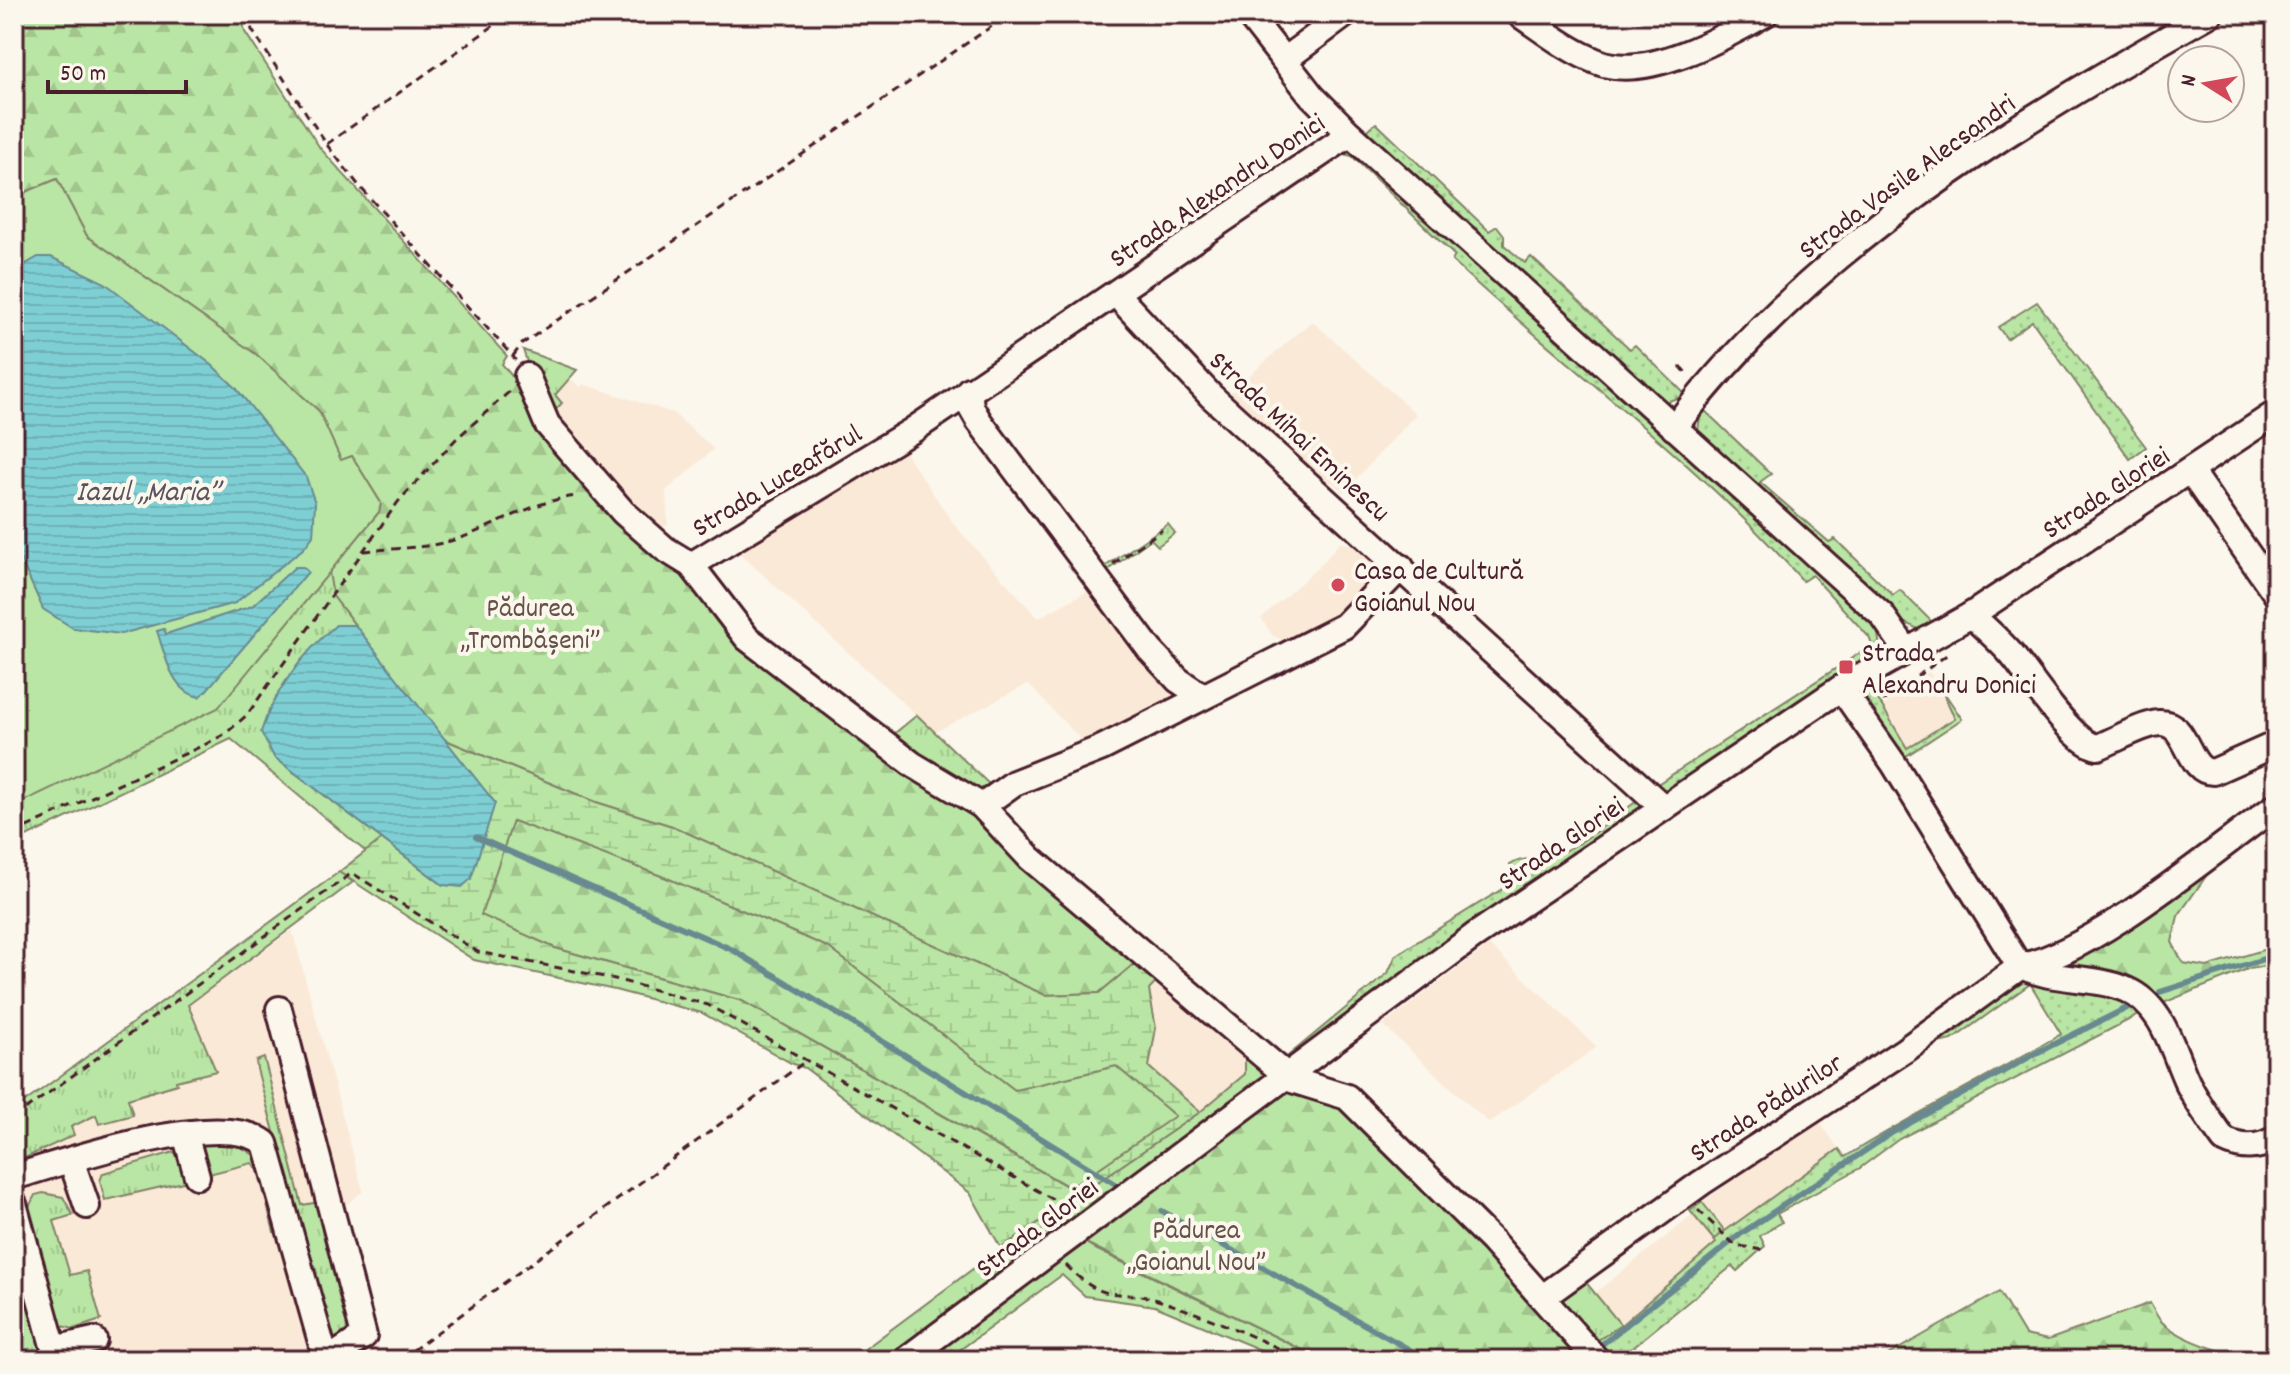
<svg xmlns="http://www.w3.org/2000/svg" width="2290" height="1374" viewBox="0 0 2290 1374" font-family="Dekko,sans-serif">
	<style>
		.built { fill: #fae9d7 }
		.grass { fill: url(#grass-tufts); stroke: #828268; stroke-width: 2 }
		.forest { fill: url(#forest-firs); stroke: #828268; stroke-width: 2 }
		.wetland { fill: url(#wetland-marsh); stroke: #828268; stroke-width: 2; fill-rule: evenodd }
		.park { fill: #b9e6a4; stroke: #828268; stroke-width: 2 }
		.garden { fill: url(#garden-dots); stroke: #828268; stroke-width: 2 }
		.water { fill: url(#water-rules); stroke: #698990; stroke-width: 2 }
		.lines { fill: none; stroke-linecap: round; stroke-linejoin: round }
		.stream { stroke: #698990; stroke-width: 6 }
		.minor-casing { stroke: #4a1f2b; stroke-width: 30 }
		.path { stroke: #4a1f2b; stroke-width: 3; stroke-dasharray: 8 6; stroke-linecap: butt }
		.minor { stroke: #fbf7ec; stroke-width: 24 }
		.poi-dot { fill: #d1495b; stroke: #fbf7ec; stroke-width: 3 }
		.labels { text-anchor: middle; stroke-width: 8; stroke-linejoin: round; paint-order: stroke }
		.street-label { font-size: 28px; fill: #4a1f2b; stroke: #fbf7ec }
		.poi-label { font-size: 28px; fill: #4a1f2b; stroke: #fbf7ec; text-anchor: start }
		.park-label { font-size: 28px; fill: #665149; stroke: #fbf7ec }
		.water-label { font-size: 30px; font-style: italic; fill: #5a545e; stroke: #fbf7ec }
	</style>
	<defs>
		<pattern id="grass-tufts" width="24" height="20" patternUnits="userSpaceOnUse" patternTransform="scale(2)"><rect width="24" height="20" fill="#b9e6a4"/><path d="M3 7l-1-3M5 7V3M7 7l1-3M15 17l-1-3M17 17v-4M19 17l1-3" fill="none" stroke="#a1c58d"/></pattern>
		<pattern id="forest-firs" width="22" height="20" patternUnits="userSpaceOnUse" patternTransform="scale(2)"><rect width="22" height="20" fill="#b9e6a4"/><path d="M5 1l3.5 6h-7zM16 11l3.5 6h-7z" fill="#a1c58d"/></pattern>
		<pattern id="wetland-marsh" width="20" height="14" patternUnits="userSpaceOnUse" patternTransform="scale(2)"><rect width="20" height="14" fill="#b9e6a4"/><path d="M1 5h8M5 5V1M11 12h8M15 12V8" fill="none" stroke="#a1c58d"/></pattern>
		<pattern id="garden-dots" width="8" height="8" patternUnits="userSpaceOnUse" patternTransform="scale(2)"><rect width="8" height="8" fill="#b9e6a4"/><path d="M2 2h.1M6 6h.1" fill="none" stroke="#a1c58d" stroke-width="1.8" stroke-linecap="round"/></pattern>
		<pattern id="water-rules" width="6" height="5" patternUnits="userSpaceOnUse" patternTransform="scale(2)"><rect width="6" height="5" fill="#7ecfd4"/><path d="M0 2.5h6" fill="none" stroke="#6eb1b6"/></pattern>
	</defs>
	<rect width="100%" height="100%" fill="#fbf7ec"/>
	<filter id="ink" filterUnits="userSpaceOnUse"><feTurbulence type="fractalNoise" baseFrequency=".0125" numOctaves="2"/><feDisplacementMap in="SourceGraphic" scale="16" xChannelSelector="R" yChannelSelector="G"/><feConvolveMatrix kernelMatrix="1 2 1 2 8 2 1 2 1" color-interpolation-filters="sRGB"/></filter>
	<g filter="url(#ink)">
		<g class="built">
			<polygon points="1312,321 1416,414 1344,492 1332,482 1321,485 1225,397"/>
			<polygon points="571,379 580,387 583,384 673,413 714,449 666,491 668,525 654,529 547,419 555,396"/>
			<polygon points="900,445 956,527 1038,618 1090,590 1177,698 1086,745 1028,684 935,732 734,548"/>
			<polygon points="1339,543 1353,544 1389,572 1341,622 1298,647 1272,635 1261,618 1323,563"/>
			<polygon points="1929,672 1962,719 1903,758 1871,715"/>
			<polygon points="292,930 363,1191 340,1210 382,1360 37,1360 14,1275 14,1132"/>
			<polygon points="1489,945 1597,1047 1489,1123 1383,1025"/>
			<polygon points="1162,976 1245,1049 1246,1074 1200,1112 1149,1067 1156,1028 1149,990"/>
			<polygon points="1818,1120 1839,1149 1725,1231 1702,1202"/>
			<polygon points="1693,1215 1717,1243 1621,1325 1595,1293"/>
		</g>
		<g class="grass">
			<polygon points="57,179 319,411 333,596 355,625 336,625 274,757 382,839 366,852 231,739 14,843 14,197"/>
			<polygon points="523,350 577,370 555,395 562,403 547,419"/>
			<polygon points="1168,524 1175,533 1158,546 1151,539 1103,574 1103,568"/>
			<polygon points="917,715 991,786 974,796 889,738"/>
			<polygon points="339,872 353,882 188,1005 216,1071 176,1081 177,1084 128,1099 133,1115 99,1124 96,1115 71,1127 74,1135 14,1163 14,1110"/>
			<polygon points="2022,975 2037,979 1952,1040 1938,1043 1836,1108"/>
			<polygon points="1245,1049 1262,1064 1265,1081 889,1360 850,1360 1001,1248 1200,1112 1245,1074"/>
			<polygon points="264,1058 302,1205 320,1202 351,1325 349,1332 337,1340 330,1338 257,1069 256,1061"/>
			<polygon points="215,1142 241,1147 257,1157 277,1230 274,1232 258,1170 252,1163 201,1176 198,1146"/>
			<polygon points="174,1152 182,1153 192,1180 105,1200 100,1181 103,1173"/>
			<polygon points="43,1193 63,1197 73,1215 54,1221 70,1275 87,1271 101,1320 73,1329 59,1325 26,1213 35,1195"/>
			<polygon points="1702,1202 1725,1231 1714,1240 1690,1211"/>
			<polygon points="14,1241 47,1360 14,1360"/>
			<polygon points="1086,1243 1097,1250 1323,1360 1285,1360 1155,1306 1085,1296 1062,1275 946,1360 924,1360"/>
			<polygon points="1584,1280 1621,1325 1589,1346 1554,1301"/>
		</g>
		<g class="forest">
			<polygon points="14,14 241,14 245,32 320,148 507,356 502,364 643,538 959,801 998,844 1140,959 1099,993 1045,995 672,826 596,802 443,739 333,596 329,572 379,512 381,503 352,456 341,461 319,411 257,355 87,236 57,179 14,197"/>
			<polygon points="513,820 667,878 828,947 1015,1090 1116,1066 1176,1116 1071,1188 742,1001 555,948 480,915"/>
			<polygon points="2221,855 2178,916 2172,942 2183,963 2207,967 2276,946 2276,965 2250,968 2161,1004 2042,968"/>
			<polygon points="1290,1088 1343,1104 1588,1360 1323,1360 1086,1243"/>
			<path d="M1999 1292 2025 1335 2048 1340 2150 1303C2153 1308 2156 1315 2160 1320 2177 1340 2253 1367 2276 1353V1360H1879Z"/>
		</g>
		<path class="wetland" d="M443 739 596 802 672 826 1045 995 1099 993 1140 959 1162 976 1149 990 1156 1028 1149 1067 1200 1112 1001 1248 970 1193 805 1068 791 1063 702 1013 615 990 474 960 339 872 382 839 443 885 495 803ZM513 821 667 878 828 947 1015 1090 1116 1066 1175 1116 1070 1188 742 1001 555 948 481 915Z"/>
		<polygon class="park" points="57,179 87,236 257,355 319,411 341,460 352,456 381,503 379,512 218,708 14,806 14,197"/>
		<g class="garden">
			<polygon points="1376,123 1489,231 1497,226 1504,235 1504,245 1525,263 1531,257 1630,349 1635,345 1686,395 1666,402 1653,400 1363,134"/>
			<path d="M1350 142 1876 620 1880 648 1664 795 1656 785 1872 645 1869 637 1812 575 1803 581C1698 462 1565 366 1452 261L1455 256 1352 156 1335 152Z"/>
			<polygon points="2037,302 2146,447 2130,459 2032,321 2007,339 1998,327"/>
			<polygon points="1701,407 1771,474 1760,482 1829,542 1835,539 1893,595 1900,590 1933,623 1920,630 1903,622 1701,447 1697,439"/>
			<polygon points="1939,685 1962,719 1903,758 1860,692 1865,688 1873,691 1907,748 1955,718"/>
			<path d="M1637 794 1648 804 1644 811 1291 1058 1288 1056 1388 973 1396 955 1515 881 1510 865C1524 856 1530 861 1545 858 1578 850 1610 820 1637 801Z"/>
			<path d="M2037 979 2126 995 2146 1011 1899 1139 1860 1168 1777 1214 1782 1222 1760 1236 1765 1246 1737 1271 1732 1266 1617 1360H1606L1589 1346 1621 1325 1716 1243 1714 1240 1725 1231 1839 1149 1845 1157C1915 1113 1990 1076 2061 1034L2031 985Z"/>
		</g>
		<g class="water">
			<polygon points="38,257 51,257 105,283 212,365 236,388 306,477 315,503 313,536 304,548 235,603 121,634 73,628 43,609 14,545 14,271"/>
			<path d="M295 567H303L308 572 205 692 199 697C171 691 165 654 157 631L164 629 166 634 252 606Z"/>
			<path d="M336 625H355L495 803 471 879 462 887 443 885 274 757 261 732C273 692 304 652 336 625Z"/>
		</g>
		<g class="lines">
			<g class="stream">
				<polyline points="476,837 733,950 1114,1183"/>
				<polyline points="2160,992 2276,955"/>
				<polyline points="1162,1211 1428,1360"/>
				<polyline points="1601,1345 1742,1233 1893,1132 2040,1051 2127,1008"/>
			</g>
			<defs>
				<g id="minor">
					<polyline points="1248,14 1312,96 1350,134 1882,615 1907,651"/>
					<path d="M1519 14C1544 31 1569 51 1598 62 1646 81 1723 38 1765 14"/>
					<polyline points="1284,60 1346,14"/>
					<polyline points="1116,294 1211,396 1664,808"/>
					<polyline points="527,376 547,424 623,512 665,549 691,565 747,638 912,764 982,806 1030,858 1292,1080 1347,1097 1492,1241 1597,1360"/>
					<polyline points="969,390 971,407 979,421 1150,650 1178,680 1202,696"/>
					<path d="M1674 428C1811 246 2014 124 2210 14"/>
					<polyline points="2190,471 2276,594"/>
					<polyline points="691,565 913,430 1350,134"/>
					<path d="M1971 615C1985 628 2000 641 2012 655 2030 676 2072 744 2098 747 2116 740 2140 725 2159 723 2189 721 2186 772 2213 772L2276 744"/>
					<path d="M1841 688 1894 764 2018 964C2051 983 2095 975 2127 990 2163 1006 2172 1049 2187 1082 2197 1102 2210 1121 2224 1140 2242 1149 2259 1149 2276 1138"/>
					<polyline points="982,806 1014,783 1102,748 1344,626 1401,567"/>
					<polyline points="279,1009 364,1336 328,1360"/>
					<polyline points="185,1134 197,1176"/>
					<polyline points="71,1160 87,1206"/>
					<path d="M14 1177C67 1161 219 1108 265 1143L326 1360"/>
					<polyline points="14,1204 57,1360"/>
					<path d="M1543 1297 1701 1183 1905 1050 2021 966C2092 954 2213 851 2276 806"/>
					<polyline points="54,1349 94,1340"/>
					<polyline points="905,1360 1474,936 1841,688 1971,615 2276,413"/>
				</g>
			</defs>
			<use href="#minor" class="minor-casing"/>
			<g class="path">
				<polyline points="248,14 252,30 327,145 360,187 516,360"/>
				<polyline points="327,144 510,14"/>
				<polyline points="513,356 522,344 1010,14"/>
				<polyline points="1680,366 1689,376"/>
				<path d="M364 551C396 548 426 549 457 539 498 526 536 499 579 496"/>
				<polyline points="1113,564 1162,530"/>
				<polyline points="1883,701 1948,654 1946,651"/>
				<polyline points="14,833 206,744 225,734 247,715 398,502 456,439 509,392"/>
				<polyline points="14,1118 352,873 478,952 615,979 708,1005 1072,1210"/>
				<polyline points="1698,1210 1735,1245 1762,1250"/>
				<path d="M1066 1265C1108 1308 1115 1286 1161 1301 1210 1317 1257 1338 1304 1360"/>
				<polyline points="401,1359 807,1060"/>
			</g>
			<use href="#minor" class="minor"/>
		</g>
	</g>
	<g class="poi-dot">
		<circle cx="1338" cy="585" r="8"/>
		<rect x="1838" y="659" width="16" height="16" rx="4"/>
	</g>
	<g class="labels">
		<g class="street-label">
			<text transform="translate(1906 175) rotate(-36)" y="10">Strada Vasile Alecsandri</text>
			<text transform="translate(1216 189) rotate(-34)" y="10">Strada Alexandru Donici</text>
			<text transform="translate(1301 435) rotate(43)" y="10">Strada Mihai Eminescu</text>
			<text transform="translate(776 479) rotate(-31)" y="10">Strada Luceafărul</text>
			<text transform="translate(2105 491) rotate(-33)" y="10">Strada Gloriei</text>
			<text transform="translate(1560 842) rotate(-34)" y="10">Strada Gloriei</text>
			<text transform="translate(1765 1106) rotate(-33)" y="10">Strada Pădurilor</text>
			<text transform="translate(1036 1226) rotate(-37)" y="10">Strada Gloriei</text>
		</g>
		<g class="poi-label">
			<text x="1354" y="579">Casa de Cultură<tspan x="1354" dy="32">Goianul Nou</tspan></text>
			<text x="1862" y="661">Strada<tspan x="1862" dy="32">Alexandru Donici</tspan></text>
		</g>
		<g class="park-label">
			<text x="530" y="616">Pădurea<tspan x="530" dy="32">„Trombășeni”</tspan></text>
			<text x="1196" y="1238">Pădurea<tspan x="1196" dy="32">„Goianul Nou”</tspan></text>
		</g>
		<g class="water-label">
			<text x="148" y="500">Iazul „Maria”</text>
		</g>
	</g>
	<rect width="2290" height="1374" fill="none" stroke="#fbf7ec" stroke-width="48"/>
	<rect x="24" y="24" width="2242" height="1326" fill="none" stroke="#4a1f2b" stroke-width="3" filter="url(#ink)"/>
	<g transform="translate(2206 84) rotate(281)"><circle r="38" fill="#fbf7ec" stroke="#b4a19f" stroke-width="2"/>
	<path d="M0-6L14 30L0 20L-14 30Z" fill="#d1495b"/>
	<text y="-12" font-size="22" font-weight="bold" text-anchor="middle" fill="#4a1f2b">N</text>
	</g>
	<path d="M48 80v12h138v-12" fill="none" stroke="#4a1f2b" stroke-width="4"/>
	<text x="60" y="80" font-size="24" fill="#4a1f2b" stroke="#fbf7ec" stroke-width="6" paint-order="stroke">50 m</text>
</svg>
